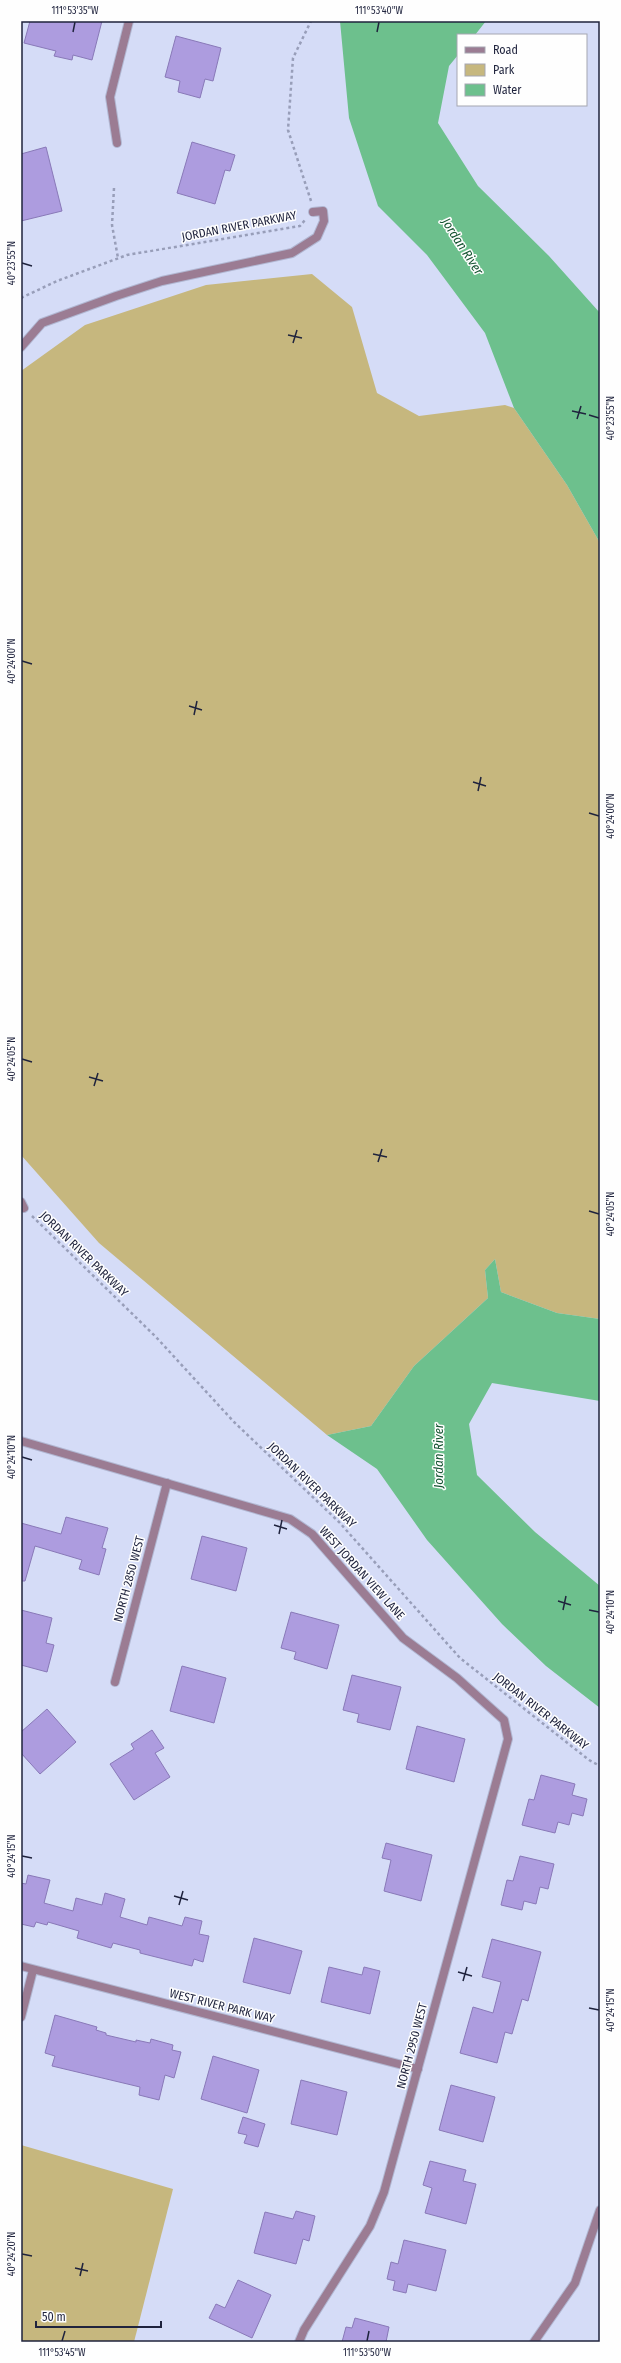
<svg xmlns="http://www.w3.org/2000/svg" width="621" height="2363" viewBox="0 0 621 2363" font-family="'Fira Sans Condensed',sans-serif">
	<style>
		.green { fill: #c6b77e }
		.water { fill: #6dc08d }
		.building { fill: #ad9cdf; stroke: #8979b8 }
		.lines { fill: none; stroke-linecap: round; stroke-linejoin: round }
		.lane-casing { stroke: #b1b7d2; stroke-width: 10 }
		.street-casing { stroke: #b1b7d2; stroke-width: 10 }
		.path { stroke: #989eb9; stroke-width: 2.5; stroke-dasharray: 3 3; stroke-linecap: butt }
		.lane { stroke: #9b7c93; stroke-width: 8 }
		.street { stroke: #9b7c93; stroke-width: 8 }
		.ticks { fill: none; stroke: #1f233d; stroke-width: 1.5 }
		.labels { text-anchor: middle; stroke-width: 3; stroke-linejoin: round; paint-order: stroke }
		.street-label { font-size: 12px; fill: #1f233d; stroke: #fefefe }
		.water-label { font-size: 13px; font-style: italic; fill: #165432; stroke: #fefefe }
		.neatline { fill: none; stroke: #1f233d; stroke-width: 1.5 }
		.ticks-label { font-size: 10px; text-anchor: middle; fill: #1f233d }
	</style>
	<rect width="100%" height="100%" fill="#d5dcf7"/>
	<g class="green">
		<polygon points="312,274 352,307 377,393 419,416 505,405 514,408 567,485 600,543 600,1319 557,1313 501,1292 495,1259 485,1270 488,1298 414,1366 371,1426 327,1435 99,1243 21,1155 21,371 85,325 206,285"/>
		<polygon points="21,2145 173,2189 134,2342 21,2342"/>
	</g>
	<g class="water">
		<polygon points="340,21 486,21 475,35 458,35 458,55 449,66 438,123 478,186 549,256 600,313 600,543 567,485 514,408 485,333 427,255 378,206 349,118"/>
		<polygon points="495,1259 501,1292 557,1313 600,1319 600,1401 492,1383 469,1424 477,1475 535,1532 600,1586 600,1708 546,1666 502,1624 427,1540 377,1469 327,1435 371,1426 414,1366 488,1298 485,1270"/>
	</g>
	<g class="building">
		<polygon points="30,21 102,21 92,60 73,55 72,60 54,56 56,51 24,43"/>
		<polygon points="176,36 221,48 213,81 205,79 200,98 178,92 180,81 165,77"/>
		<polygon points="192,142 235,155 230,171 225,170 215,204 177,193"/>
		<polygon points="46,147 62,211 21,221 21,154"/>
		<polygon points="66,1517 108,1528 102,1548 106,1549 99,1575 79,1569 82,1560 35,1546 25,1581 21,1581 21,1523 61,1534"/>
		<polygon points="202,1536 247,1548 236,1591 191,1579"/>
		<polygon points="21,1610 52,1618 46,1643 54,1645 47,1672 21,1665"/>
		<polygon points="291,1612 339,1625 327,1669 294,1659 296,1652 281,1648"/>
		<polygon points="182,1666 226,1678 214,1723 170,1711"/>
		<polygon points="352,1675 401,1687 390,1730 357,1722 359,1714 343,1710"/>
		<polygon points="47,1709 76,1742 40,1774 21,1753 21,1732"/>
		<polygon points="417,1726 465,1739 454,1782 406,1769"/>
		<polygon points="152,1730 164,1748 155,1753 170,1777 134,1800 110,1764 134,1749 131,1744"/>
		<polygon points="541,1775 575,1784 572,1795 587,1799 583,1816 572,1813 569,1825 558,1822 555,1833 522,1825 529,1799 534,1800"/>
		<polygon points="386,1843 432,1855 421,1901 384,1891 391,1860 382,1858"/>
		<polygon points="520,1856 554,1864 548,1889 540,1887 536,1904 524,1901 522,1910 501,1905 507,1880 513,1881"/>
		<polygon points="28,1875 50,1880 44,1903 73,1911 76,1898 102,1905 105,1893 125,1899 120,1917 147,1925 149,1917 182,1926 185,1917 202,1921 199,1934 209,1936 203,1962 194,1959 192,1966 140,1953 140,1950 113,1943 111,1948 77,1938 79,1931 48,1922 47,1925 36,1922 34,1927 21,1924 21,1883 26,1884"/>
		<polygon points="254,1938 302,1951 290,1994 243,1982"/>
		<polygon points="492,1939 541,1952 528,2001 522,1999 512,2034 505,2032 497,2063 460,2053 473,2007 493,2013 501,1982 482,1977"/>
		<polygon points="329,1967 362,1975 364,1967 380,1971 370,2014 321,2002"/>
		<polygon points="55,2015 97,2027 96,2030 106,2033 106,2035 136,2042 136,2040 150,2043 151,2039 173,2045 172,2050 181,2052 174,2078 165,2075 159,2100 139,2095 140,2087 52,2066 55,2056 45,2053"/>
		<polygon points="213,2056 259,2070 247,2113 201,2099"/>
		<polygon points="301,2080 347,2092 337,2135 291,2124"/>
		<polygon points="451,2085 495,2097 483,2142 439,2130"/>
		<polygon points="243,2117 265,2124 258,2147 244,2143 247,2135 238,2133"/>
		<polygon points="430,2161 466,2170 463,2181 476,2184 466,2224 425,2213 432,2188 423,2185"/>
		<polygon points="296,2211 315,2216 309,2241 303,2239 296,2264 254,2253 265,2212 293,2219"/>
		<polygon points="404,2240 446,2250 436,2291 408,2284 406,2293 393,2290 395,2281 387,2279 391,2262 398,2264"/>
		<polygon points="238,2280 271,2295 252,2338 209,2318 216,2304 225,2308"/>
		<polygon points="355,2318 389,2327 386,2342 342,2342 346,2327 352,2328"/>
	</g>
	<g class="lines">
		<defs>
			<g id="lane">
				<polyline points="21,347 42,323 116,296 162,281 292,253 317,237 324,221 323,211 313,212"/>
				<polyline points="21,1202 24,1208"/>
				<polyline points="534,2342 575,2283 600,2210"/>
			</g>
			<g id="street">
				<polyline points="117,143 110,97 129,21"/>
				<polyline points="21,1441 290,1519 312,1534 403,1638 457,1678 504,1720 508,1739 384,2192 370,2226 304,2330 299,2342"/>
				<polyline points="115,1682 167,1483"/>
				<polyline points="21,1966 418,2069"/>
				<polyline points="21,2017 33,1970"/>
			</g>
		</defs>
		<use href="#lane" class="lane-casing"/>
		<use href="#street" class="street-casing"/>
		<g class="path">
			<polyline points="114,188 112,225 118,258"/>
			<polyline points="311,201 288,130 293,58 311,21"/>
			<polyline points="21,298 57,281 127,255 300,226 305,220"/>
			<polyline points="32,1216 156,1337 234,1422 339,1522 460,1658 589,1760 600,1766"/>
		</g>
		<use href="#lane" class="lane"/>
		<use href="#street" class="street"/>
	</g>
	<path class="ticks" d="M73 32 75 22M377 32 379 22M22 263 32 266M288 335 302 338M293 343 297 330M572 411 586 414M589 415 599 418M577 419 581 406M22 661 32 664M189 706 202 710M194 715 197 701M473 782 486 786M478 791 481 777M589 813 599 816M22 1059 32 1062M89 1077 103 1081M94 1086 98 1073M373 1154 387 1157M378 1162 382 1149M589 1211 599 1214M22 1457 32 1460M274 1525 287 1529M279 1534 282 1520M558 1601 571 1605M563 1610 566 1596M589 1610 599 1612M22 1856 32 1858M174 1896 188 1900M179 1905 183 1891M458 1972 472 1976M463 1981 467 1967M589 2008 599 2010M22 2254 32 2256M75 2268 88 2271M80 2276 83 2263M62 2341 65 2331M367 2341 369 2331"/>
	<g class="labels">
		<g class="street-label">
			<text transform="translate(239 226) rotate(-11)" y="4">JORDAN RIVER PARKWAY</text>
			<text transform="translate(84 1254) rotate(44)" y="4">JORDAN RIVER PARKWAY</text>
			<text transform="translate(312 1485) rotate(44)" y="4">JORDAN RIVER PARKWAY</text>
			<text transform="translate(362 1573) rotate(48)" y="4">WEST JORDAN VIEW LANE</text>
			<text transform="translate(129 1579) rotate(-75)" y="4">NORTH 2850 WEST</text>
			<text transform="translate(541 1711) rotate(38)" y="4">JORDAN RIVER PARKWAY</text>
			<text transform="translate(222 2006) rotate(14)" y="4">WEST RIVER PARK WAY</text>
			<text transform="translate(412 2046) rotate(-75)" y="4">NORTH 2950 WEST</text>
		</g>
		<g class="water-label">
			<text transform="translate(463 246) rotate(57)" y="5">Jordan River</text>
			<text transform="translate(438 1456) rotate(-90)" y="5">Jordan River</text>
		</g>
	</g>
	<rect width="621" height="2363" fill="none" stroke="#fefefe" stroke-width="44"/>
	<rect x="457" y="34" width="130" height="72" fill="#fefefe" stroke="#a5a6b1"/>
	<rect x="465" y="47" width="20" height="6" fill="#9b7c93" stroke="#a5a6b1"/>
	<text x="493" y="54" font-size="12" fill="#1f233d">Road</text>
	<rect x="465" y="64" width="20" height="12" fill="#c6b77e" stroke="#a5a6b1"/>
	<text x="493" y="74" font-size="12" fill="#1f233d">Park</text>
	<rect x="465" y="84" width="20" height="12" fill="#6dc08d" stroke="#a5a6b1"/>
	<text x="493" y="94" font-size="12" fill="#1f233d">Water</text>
	<path d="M36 2321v6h125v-6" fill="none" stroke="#1f233d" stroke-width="2"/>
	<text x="42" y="2321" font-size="12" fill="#1f233d" stroke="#fefefe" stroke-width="3" paint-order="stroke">50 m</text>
	<rect x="22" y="22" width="577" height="2319" class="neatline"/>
	<g class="ticks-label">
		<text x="75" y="14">111°53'35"W</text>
		<text x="379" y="14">111°53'40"W</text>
		<text transform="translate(11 263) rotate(-90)" y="4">40°23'55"N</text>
		<text transform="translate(610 418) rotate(-90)" y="4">40°23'55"N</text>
		<text transform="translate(11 661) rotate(-90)" y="4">40°24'00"N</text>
		<text transform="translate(610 816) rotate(-90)" y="4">40°24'00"N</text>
		<text transform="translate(11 1059) rotate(-90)" y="4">40°24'05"N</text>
		<text transform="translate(610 1214) rotate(-90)" y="4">40°24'05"N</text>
		<text transform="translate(11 1457) rotate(-90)" y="4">40°24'10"N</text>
		<text transform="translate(610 1612) rotate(-90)" y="4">40°24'10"N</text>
		<text transform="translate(11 1856) rotate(-90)" y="4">40°24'15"N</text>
		<text transform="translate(610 2010) rotate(-90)" y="4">40°24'15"N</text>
		<text transform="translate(11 2254) rotate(-90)" y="4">40°24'20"N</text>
		<text x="62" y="2356">111°53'45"W</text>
		<text x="367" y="2356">111°53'50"W</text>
	</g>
</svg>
